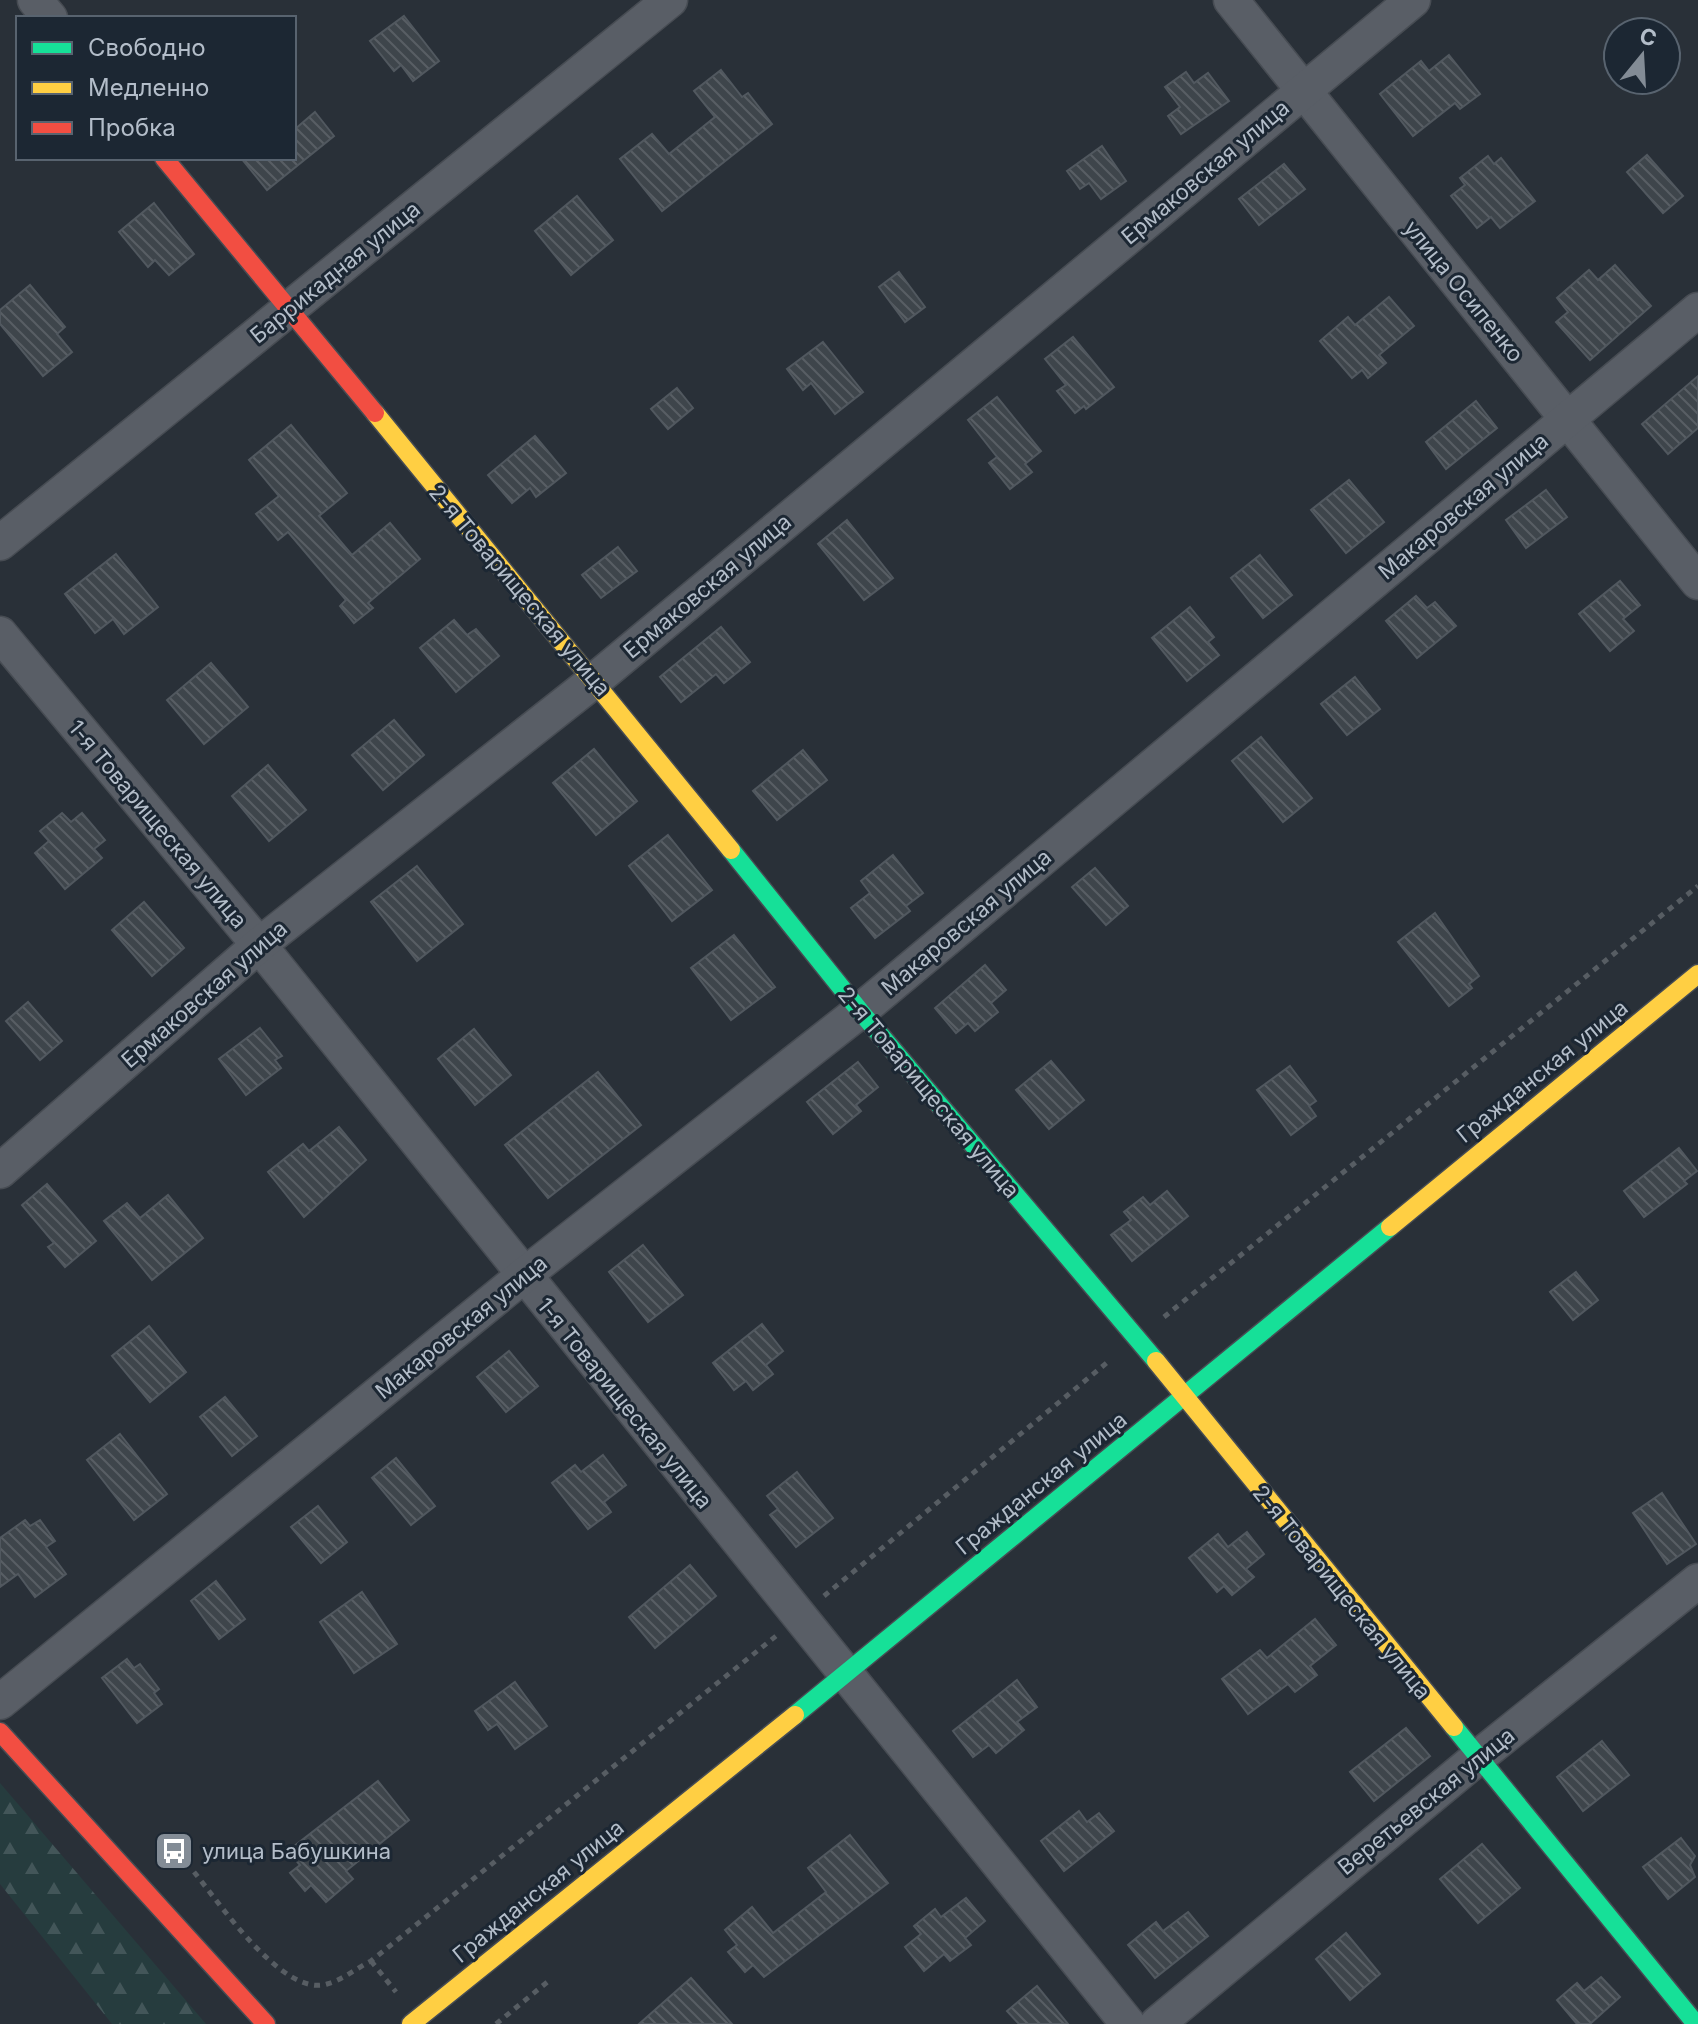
<svg xmlns="http://www.w3.org/2000/svg" width="1698" height="2024" viewBox="0 0 1698 2024" font-family="Inter,sans-serif">
	<style>
		.forest { fill: url(#forest-firs) }
		.building { fill: url(#building-back-hatch); stroke: #51585f; stroke-width: 2 }
		.lines { fill: none; stroke-linecap: round; stroke-linejoin: round }
		.street-casing { stroke: #474c53; stroke-width: 37 }
		.fast-casing { stroke: #474c53; stroke-width: 21 }
		.slow-casing { stroke: #474c53; stroke-width: 21 }
		.jam-casing { stroke: #474c53; stroke-width: 21 }
		.path { stroke: #575d63; stroke-width: 5; stroke-dasharray: 6 6; stroke-linecap: butt }
		.street { stroke: #595e66; stroke-width: 34 }
		.fast { stroke: #16e098; stroke-width: 18 }
		.slow { stroke: #ffcf43; stroke-width: 18 }
		.jam { stroke: #f24e42; stroke-width: 18 }
		.labels { text-anchor: middle; stroke-width: 6; stroke-linejoin: round; paint-order: stroke }
		.street-label { font-size: 22px; fill: #b3bdc9; stroke: #1c2733 }
		.poi-label { font-size: 22px; fill: #b3bdc9; stroke: #1c2733; text-anchor: start }
	</style>
	<defs>
		<pattern id="forest-firs" width="22" height="20" patternUnits="userSpaceOnUse" patternTransform="scale(2)"><rect width="22" height="20" fill="#263c3e"/><path d="M5 1l3.5 6h-7zM16 11l3.5 6h-7z" fill="#435659"/></pattern>
		<pattern id="building-back-hatch" width="6" height="6" patternUnits="userSpaceOnUse" patternTransform="scale(2)"><rect width="6" height="6" fill="#3e454b"/><path d="M-1 5l2 2M0 0l6 6M5-1l2 2" fill="none" stroke="#585e64"/></pattern>
	</defs>
	<rect width="100%" height="100%" fill="#293038"/>
	<polygon class="forest" points="0,1783 206,2024 112,2024 0,1884"/>
	<g class="building">
		<polygon points="404,16 439,61 413,81 401,65 394,71 370,41"/>
		<polygon points="1449,55 1480,94 1460,109 1455,103 1413,136 1380,94 1421,61 1429,71"/>
		<polygon points="721,70 742,97 748,93 772,124 662,211 620,159 652,134 669,154 715,117 694,91"/>
		<polygon points="1186,72 1194,83 1208,73 1229,101 1181,134 1168,116 1180,107 1165,87"/>
		<polygon points="315,112 334,136 267,190 241,158 294,158 294,130"/>
		<polygon points="1102,146 1126,181 1101,199 1089,183 1080,189 1067,171"/>
		<polygon points="1647,155 1683,196 1663,213 1627,172"/>
		<polygon points="1488,156 1494,164 1501,158 1535,201 1500,228 1491,217 1477,228 1451,196 1465,185 1460,178"/>
		<polygon points="1284,164 1305,189 1259,225 1239,199"/>
		<polygon points="577,196 613,240 571,275 535,231"/>
		<polygon points="154,203 194,254 169,275 155,260 148,267 119,232"/>
		<polygon points="1615,265 1651,306 1590,360 1556,322 1568,312 1557,298 1589,270 1598,280"/>
		<polygon points="899,272 925,307 905,322 879,287"/>
		<polygon points="30,285 65,327 57,334 72,352 43,376 0,324 0,310"/>
		<polygon points="1389,297 1414,326 1379,355 1386,363 1368,378 1362,370 1352,378 1320,341 1348,317 1355,325"/>
		<polygon points="1073,337 1114,387 1086,409 1084,406 1075,413 1057,391 1066,385 1045,359"/>
		<polygon points="823,342 863,392 835,414 811,383 803,390 787,369"/>
		<polygon points="1698,376 1698,428 1668,454 1642,424"/>
		<polygon points="677,388 693,408 668,429 651,409"/>
		<polygon points="997,397 1041,451 1025,464 1032,472 1010,489 989,463 997,457 968,420"/>
		<polygon points="1476,401 1497,428 1446,469 1426,442"/>
		<polygon points="291,425 347,493 319,516 352,555 390,523 420,559 368,603 373,608 354,623 340,606 346,600 288,532 278,540 256,514 279,496 249,460"/>
		<polygon points="535,436 566,473 536,497 530,488 512,503 488,475"/>
		<polygon points="1349,480 1384,522 1346,553 1311,510"/>
		<polygon points="1546,490 1567,517 1526,548 1506,520"/>
		<polygon points="847,520 893,578 864,600 818,544"/>
		<polygon points="618,547 637,571 601,598 582,575"/>
		<polygon points="116,554 158,607 124,634 113,619 95,633 65,594"/>
		<polygon points="1260,555 1292,595 1263,618 1231,578"/>
		<polygon points="1620,581 1640,605 1623,619 1634,631 1610,651 1579,614"/>
		<polygon points="1416,596 1427,608 1435,602 1456,626 1417,658 1386,621"/>
		<polygon points="1190,607 1214,637 1208,642 1219,655 1187,681 1152,638"/>
		<polygon points="454,620 467,635 476,629 499,656 456,692 420,648"/>
		<polygon points="721,627 750,662 724,683 716,674 681,702 660,677"/>
		<polygon points="211,663 248,707 204,744 167,700"/>
		<polygon points="1355,677 1380,709 1347,735 1321,704"/>
		<polygon points="394,720 424,755 383,790 352,755"/>
		<polygon points="1261,737 1312,798 1283,822 1232,761"/>
		<polygon points="594,749 637,801 596,835 553,783"/>
		<polygon points="803,750 827,780 777,820 753,791"/>
		<polygon points="268,765 306,810 269,841 232,796"/>
		<polygon points="62,813 71,822 82,813 105,840 94,849 102,858 65,889 35,853 49,841 40,831"/>
		<polygon points="668,835 712,890 672,921 629,866"/>
		<polygon points="893,855 923,893 906,906 910,911 875,938 851,908 870,893 861,881"/>
		<polygon points="417,866 463,924 417,961 371,902"/>
		<polygon points="1095,868 1128,906 1106,925 1072,887"/>
		<polygon points="144,902 184,948 152,976 112,930"/>
		<polygon points="1435,913 1479,976 1469,984 1472,988 1449,1006 1398,942"/>
		<polygon points="734,935 775,987 731,1020 691,968"/>
		<polygon points="985,965 1006,990 991,1003 998,1012 975,1031 968,1023 956,1033 935,1008"/>
		<polygon points="28,1002 62,1041 40,1060 6,1021"/>
		<polygon points="260,1028 282,1056 275,1060 281,1068 246,1095 219,1059"/>
		<polygon points="474,1029 511,1075 475,1105 438,1059"/>
		<polygon points="1051,1061 1084,1100 1049,1129 1016,1090"/>
		<polygon points="858,1062 878,1087 856,1105 861,1111 833,1134 807,1102"/>
		<polygon points="1290,1066 1316,1101 1309,1106 1316,1116 1291,1135 1257,1090"/>
		<polygon points="598,1072 641,1125 548,1198 505,1145"/>
		<polygon points="339,1127 366,1160 304,1217 268,1172 303,1144 309,1151"/>
		<polygon points="1679,1148 1697,1171 1684,1181 1687,1184 1644,1217 1624,1191"/>
		<polygon points="47,1184 96,1241 65,1267 48,1247 54,1243 22,1205"/>
		<polygon points="1167,1191 1188,1216 1132,1261 1111,1235 1131,1220 1124,1212 1143,1197 1150,1205"/>
		<polygon points="168,1195 203,1238 152,1280 104,1221 127,1203 140,1218"/>
		<polygon points="643,1245 683,1295 648,1322 609,1272"/>
		<polygon points="1576,1272 1598,1300 1573,1320 1550,1292"/>
		<polygon points="762,1324 783,1351 766,1365 773,1374 753,1390 746,1381 734,1390 713,1363"/>
		<polygon points="149,1326 186,1372 150,1402 112,1356"/>
		<polygon points="509,1351 538,1386 506,1412 477,1377"/>
		<polygon points="225,1397 257,1436 232,1456 200,1417"/>
		<polygon points="120,1434 167,1494 134,1520 87,1460"/>
		<polygon points="603,1455 626,1485 604,1502 611,1512 588,1529 552,1483 575,1465 581,1472"/>
		<polygon points="396,1458 435,1506 411,1525 372,1478"/>
		<polygon points="797,1472 833,1518 796,1547 770,1515 778,1509 767,1496"/>
		<polygon points="1662,1493 1696,1544 1667,1564 1633,1513"/>
		<polygon points="318,1506 347,1542 321,1563 291,1527"/>
		<polygon points="25,1520 30,1526 40,1520 55,1541 46,1547 66,1574 35,1597 18,1574 0,1587 0,1538"/>
		<polygon points="1247,1532 1264,1554 1246,1569 1254,1577 1232,1595 1224,1586 1217,1592 1189,1558 1218,1534 1228,1547"/>
		<polygon points="690,1565 716,1596 655,1648 629,1617"/>
		<polygon points="216,1581 245,1619 219,1639 191,1601"/>
		<polygon points="362,1592 397,1644 354,1673 320,1622"/>
		<polygon points="1315,1619 1336,1645 1310,1666 1317,1675 1295,1692 1288,1684 1248,1714 1222,1679 1260,1650 1267,1658"/>
		<polygon points="127,1659 134,1668 140,1664 159,1689 154,1693 162,1704 137,1723 102,1678"/>
		<polygon points="1017,1680 1037,1707 1017,1722 1024,1730 996,1753 989,1745 973,1757 953,1731"/>
		<polygon points="515,1682 547,1726 515,1749 497,1724 488,1730 475,1711"/>
		<polygon points="1406,1728 1430,1756 1374,1801 1350,1772"/>
		<polygon points="1602,1741 1629,1775 1583,1811 1557,1777"/>
		<polygon points="378,1781 409,1820 346,1871 353,1879 326,1902 311,1885 305,1891 290,1873 300,1865 288,1851"/>
		<polygon points="1079,1811 1087,1822 1099,1813 1114,1831 1064,1871 1041,1841"/>
		<polygon points="850,1835 888,1883 764,1977 753,1965 745,1972 728,1952 737,1945 725,1930 752,1907 773,1933 826,1892 808,1868"/>
		<polygon points="1681,1838 1695,1856 1690,1865 1695,1877 1668,1899 1643,1867"/>
		<polygon points="1482,1844 1520,1888 1478,1923 1440,1879"/>
		<polygon points="966,1898 985,1921 965,1938 971,1945 950,1961 944,1954 924,1971 905,1947 921,1934 914,1926 935,1909 941,1917"/>
		<polygon points="1188,1912 1208,1936 1155,1978 1128,1945 1156,1922 1163,1931"/>
		<polygon points="1346,1933 1380,1974 1350,2000 1316,1959"/>
		<polygon points="1601,1977 1620,1997 1590,2024 1577,2024 1557,2000 1577,1983 1584,1991"/>
		<polygon points="691,1978 732,2024 639,2024"/>
		<polygon points="1037,1986 1068,2024 1019,2024 1007,2011"/>
	</g>
	<g class="lines">
		<defs>
			<g id="street">
				<polyline points="35,0 50,18"/>
				<polyline points="1231,0 1698,582"/>
				<polyline points="0,543 670,0"/>
				<polyline points="0,634 259,945 1128,2024"/>
				<polyline points="0,1171 259,945 595,680 1413,0"/>
				<polyline points="0,1702 523,1276 860,1011 1698,310"/>
				<polyline points="1157,2024 1476,1759 1698,1581"/>
			</g>
			<g id="fast">
				<polyline points="731,850 860,1011 1156,1361"/>
				<polyline points="795,1715 1390,1227"/>
				<polyline points="1454,1727 1696,2024"/>
			</g>
			<g id="slow">
				<polyline points="375,413 731,850"/>
				<polyline points="1390,1227 1698,974"/>
				<polyline points="1156,1361 1454,1727"/>
				<polyline points="411,2024 795,1715"/>
			</g>
			<g id="jam">
				<polyline points="164,158 375,413"/>
				<polyline points="0,1732 266,2024"/>
			</g>
		</defs>
		<use href="#street" class="street-casing"/>
		<use href="#fast" class="fast-casing"/>
		<use href="#slow" class="slow-casing"/>
		<use href="#jam" class="jam-casing"/>
		<g class="path">
			<polyline points="1164,1317 1698,886"/>
			<polyline points="824,1596 1109,1361"/>
			<path d="M194 1872C218 1901 283 1998 327 1984 342 1980 357 1968 371 1961L776 1636"/>
			<polyline points="371,1961 396,1992"/>
			<polyline points="496,2024 551,1979"/>
		</g>
		<use href="#street" class="street"/>
		<use href="#fast" class="fast"/>
		<use href="#slow" class="slow"/>
		<use href="#jam" class="jam"/>
	</g>
	<defs>
		<symbol id="bus-square" viewBox="-11 -11 22 22"><rect x="-9" y="-9" width="18" height="18" rx="4" fill="#838c96" stroke="#1c2733"/><path d="M-5-6H5V4H4V6H2V4H-2V6H-4V4H-5ZM-3.5-4V0h7V-4ZM-3.5 1.2v1.5H-2V1.2ZM2 1.2v1.5H3.5V1.2Z" fill="#fff"/></symbol>
	</defs>
	<g fill-rule="evenodd">
		<use href="#bus-square" x="152" y="1829" width="44" height="44"/>
	</g>
	<g class="labels">
		<g class="street-label">
			<text transform="translate(1205 172) rotate(-40)" y="8">Ермаковская улица</text>
			<text transform="translate(335 272) rotate(-39)" y="8">Баррикадная улица</text>
			<text transform="translate(1464 291) rotate(51)" y="8">улица Осипенко</text>
			<text transform="translate(1463 506) rotate(-40)" y="8">Макаровская улица</text>
			<text transform="translate(707 586) rotate(-40)" y="8">Ермаковская улица</text>
			<text transform="translate(520 590) rotate(50)" y="8">2-я Товарищеская улица</text>
			<text transform="translate(158 824) rotate(50)" y="8">1-я Товарищеская улица</text>
			<text transform="translate(966 922) rotate(-40)" y="8">Макаровская улица</text>
			<text transform="translate(204 994) rotate(-41)" y="8">Ермаковская улица</text>
			<text transform="translate(1542 1071) rotate(-39)" y="8">Гражданская улица</text>
			<text transform="translate(929 1092) rotate(50)" y="8">2-я Товарищеская улица</text>
			<text transform="translate(461 1327) rotate(-39)" y="8">Макаровская улица</text>
			<text transform="translate(625 1403) rotate(51)" y="8">1-я Товарищеская улица</text>
			<text transform="translate(1041 1483) rotate(-39)" y="8">Гражданская улица</text>
			<text transform="translate(1342 1592) rotate(51)" y="8">2-я Товарищеская улица</text>
			<text transform="translate(1426 1801) rotate(-39)" y="8">Веретьевская улица</text>
			<text transform="translate(538 1891) rotate(-39)" y="8">Гражданская улица</text>
		</g>
		<g class="poi-label">
			<text x="202" y="1859">улица Бабушкина</text>
		</g>
	</g>
	<rect x="16" y="16" width="280" height="144" fill="#1c2733" stroke="#58636f" stroke-width="2"/>
	<rect x="32" y="42" width="40" height="12" fill="#16e098" stroke="#58636f" stroke-width="2"/>
	<text x="88" y="56" font-size="24" fill="#b3bdc9">Свободно</text>
	<rect x="32" y="82" width="40" height="12" fill="#ffcf43" stroke="#58636f" stroke-width="2"/>
	<text x="88" y="96" font-size="24" fill="#b3bdc9">Медленно</text>
	<rect x="32" y="122" width="40" height="12" fill="#f24e42" stroke="#58636f" stroke-width="2"/>
	<text x="88" y="136" font-size="24" fill="#b3bdc9">Пробка</text>
	<g transform="translate(1642 56) rotate(18)"><circle r="38" fill="#1c2733" stroke="#58636f" stroke-width="2"/>
	<path d="M0-6L14 30L0 20L-14 30Z" fill="#838c96"/>
	<text y="-12" font-size="22" font-weight="bold" text-anchor="middle" fill="#b3bdc9">С</text>
	</g>
</svg>
